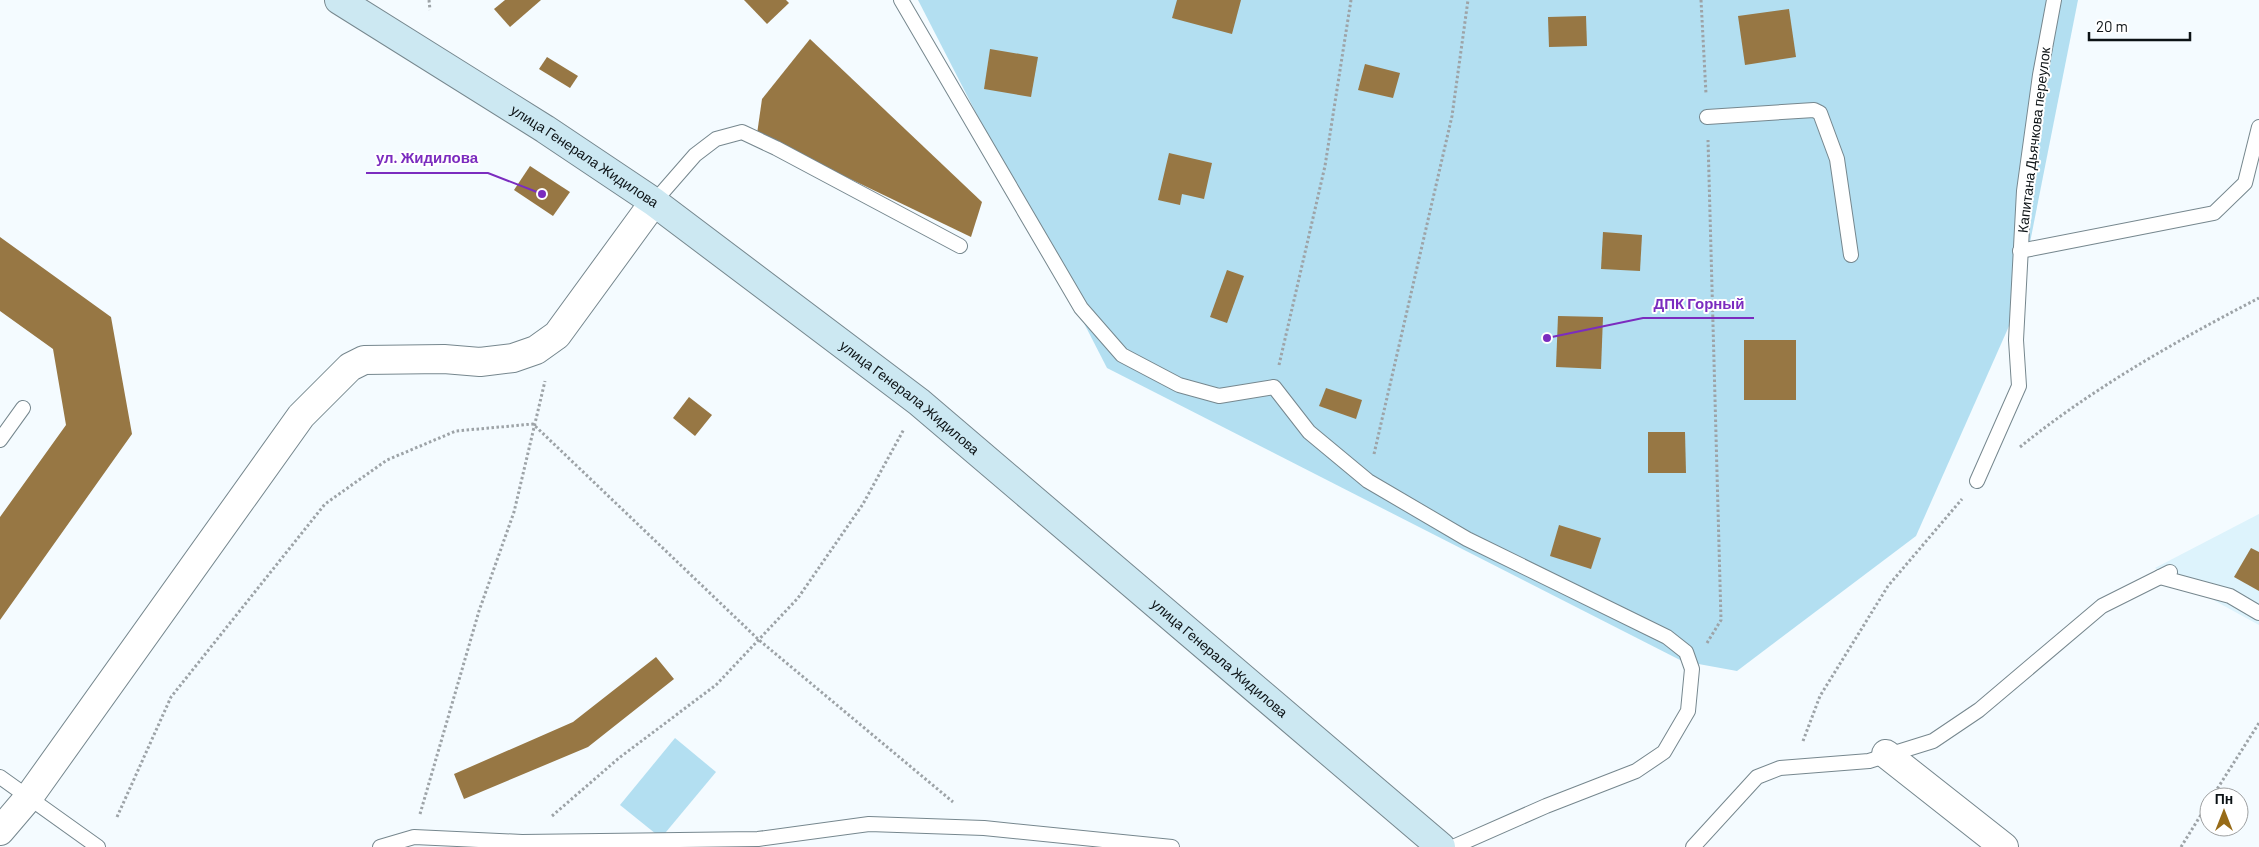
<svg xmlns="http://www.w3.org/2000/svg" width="2259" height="847" viewBox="0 0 2259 847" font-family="Barlow,sans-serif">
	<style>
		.built { fill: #ddf3fc }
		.green { fill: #b3dff1 }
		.building { fill: #977744 }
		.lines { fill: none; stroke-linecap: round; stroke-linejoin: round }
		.lane-casing { stroke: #76878e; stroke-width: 16 }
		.street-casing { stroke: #76878e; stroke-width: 30 }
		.secondary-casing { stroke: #76878e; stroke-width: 30 }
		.path { stroke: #9da3a7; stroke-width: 3; stroke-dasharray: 2.5 2.5; stroke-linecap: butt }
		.lane { stroke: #fff; stroke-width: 14 }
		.street { stroke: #fff; stroke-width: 28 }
		.secondary { stroke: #cce8f2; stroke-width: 28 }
		.labels { text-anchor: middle; stroke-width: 4; stroke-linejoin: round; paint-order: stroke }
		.street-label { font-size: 14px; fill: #0c1215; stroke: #fff }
		.leader { fill: none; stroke: #7b2cbf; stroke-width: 2 }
		.callout-dot { fill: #7b2cbf; stroke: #fff; stroke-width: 2 }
		.callout-label { font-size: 15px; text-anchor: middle; font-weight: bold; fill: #7b2cbf; stroke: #fff; stroke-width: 4; stroke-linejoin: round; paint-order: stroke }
	</style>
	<rect width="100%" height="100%" fill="#f4fbff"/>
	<polygon class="built" points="2259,514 2259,625 2155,568"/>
	<g class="green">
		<polygon points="918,0 2078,0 2017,308 1916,536 1737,671 1682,661 1107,368"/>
		<polygon points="675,738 716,772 661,838 620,805"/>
	</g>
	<g class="building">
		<polygon points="505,0 541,0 510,27 494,9"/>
		<polygon points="744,0 786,0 789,3 767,24"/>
		<polygon points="1177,0 1241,0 1232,34 1172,18"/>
		<polygon points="1789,9 1796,57 1745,65 1738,16"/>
		<polygon points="1586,16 1587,46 1549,47 1548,17"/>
		<polygon points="810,39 982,202 971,237 757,134 762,99"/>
		<polygon points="990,49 1038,57 1031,97 984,89"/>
		<polygon points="547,57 578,76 570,88 539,69"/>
		<polygon points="1365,64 1400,73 1393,98 1358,90"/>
		<polygon points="1169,153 1212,163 1204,199 1182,194 1180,205 1158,200"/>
		<polygon points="530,166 570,192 553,216 514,190"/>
		<polygon points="1603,232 1642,235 1640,271 1601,269"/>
		<polygon points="0,237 111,317 132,434 0,620 0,517 66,425 53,349 0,311"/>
		<polygon points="1227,270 1244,276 1227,323 1210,317"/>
		<polygon points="1558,316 1603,317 1601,369 1556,367"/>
		<rect x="1744" y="340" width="52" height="60"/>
		<polygon points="1326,388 1362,400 1356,419 1319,406"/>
		<polygon points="689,397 712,415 695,436 673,418"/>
		<polygon points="1648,432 1685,432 1686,473 1648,473"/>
		<polygon points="1559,525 1601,538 1591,569 1550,556"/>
		<polygon points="2251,548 2259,552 2259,591 2234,577"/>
		<polygon points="656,657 674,679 588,747 464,799 454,774 573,722"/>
	</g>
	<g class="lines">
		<defs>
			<g id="lane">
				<polyline points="901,0 1081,308 1122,355 1179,385 1219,396 1274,387 1309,432 1368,481 1467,539 1667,637 1686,652 1692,669 1688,711 1664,752 1636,771 1546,806 1453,847"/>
				<polyline points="1707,117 1814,110 1820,113 1837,159 1851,255"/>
				<polyline points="654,202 695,155 716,139 742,132 776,148 960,246"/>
				<polyline points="2020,251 2214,213 2245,183 2259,127"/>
				<polyline points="0,440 23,408"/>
				<polyline points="1977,481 2019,386 2016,340 2024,191 2040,75 2054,0"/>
				<polyline points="2160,577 2230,596 2259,613"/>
				<polyline points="0,777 98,847"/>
				<polyline points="380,847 414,837 522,842 758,839 869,824 984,828 1172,847"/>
				<polyline points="1693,847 1757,777 1780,768 1869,761 1933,741 1979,710 2102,606 2170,572"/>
			</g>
			<g id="street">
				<polyline points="1886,754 2004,847"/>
				<polyline points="0,831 29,797 301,416 350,367 364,360 444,359 480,362 513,358 536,350 557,335 654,202"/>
			</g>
			<g id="secondary">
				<path id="s1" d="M339 0 545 129 654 202 919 402 1441 847"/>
			</g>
		</defs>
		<use href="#lane" class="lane-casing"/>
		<use href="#street" class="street-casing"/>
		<use href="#secondary" class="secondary-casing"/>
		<g class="path">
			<polyline points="429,0 430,10"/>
			<polyline points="1701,0 1706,94"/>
			<polyline points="1279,365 1325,166 1351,0"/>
			<path d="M2020 447C2093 388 2176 341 2259 298"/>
			<polyline points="1374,454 1452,116 1468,0"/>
			<polyline points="1707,643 1721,620 1708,140"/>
			<polyline points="1803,741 1820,696 1888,586 1962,499"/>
			<polyline points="2212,797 2259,723"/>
			<polyline points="420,814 479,611 514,512 545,381"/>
			<polyline points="552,816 619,758 716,685 798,598 863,504 904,429"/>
			<polyline points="117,817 171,697 325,504 387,460 456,431 533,424 759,640 953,802"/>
			<polyline points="2181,847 2209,802"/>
		</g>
		<use href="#lane" class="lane"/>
		<use href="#street" class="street"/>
		<use href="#secondary" class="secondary"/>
	</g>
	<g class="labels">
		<g class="street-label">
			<text transform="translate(2034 140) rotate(-83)" y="5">Капитана Дьячкова переулок</text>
			<text dy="5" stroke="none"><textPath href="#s1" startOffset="291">улица Генерала Жидилова</textPath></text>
			<text dy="5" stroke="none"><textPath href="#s1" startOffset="696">улица Генерала Жидилова</textPath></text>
			<text dy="5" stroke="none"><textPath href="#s1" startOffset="1101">улица Генерала Жидилова</textPath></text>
		</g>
	</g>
	<path class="leader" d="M542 194L488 173H366M1547 338L1643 318H1754"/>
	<g class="callout-dot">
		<circle cx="542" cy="194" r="5"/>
		<circle cx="1547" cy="338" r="5"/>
	</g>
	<g class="callout-label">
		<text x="427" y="163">ул. Жидилова</text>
		<text x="1699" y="309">ДПК Горный</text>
	</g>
	<g transform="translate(2224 812)"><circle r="24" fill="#ffffff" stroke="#9ea0a1"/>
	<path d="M0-4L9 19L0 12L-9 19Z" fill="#976b18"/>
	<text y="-8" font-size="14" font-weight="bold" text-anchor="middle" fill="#0c1215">Пн</text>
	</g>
	<path d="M2089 32v8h101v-8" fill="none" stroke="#0c1215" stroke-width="2.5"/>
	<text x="2096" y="32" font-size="15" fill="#0c1215" stroke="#ffffff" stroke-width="4" paint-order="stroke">20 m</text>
</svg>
